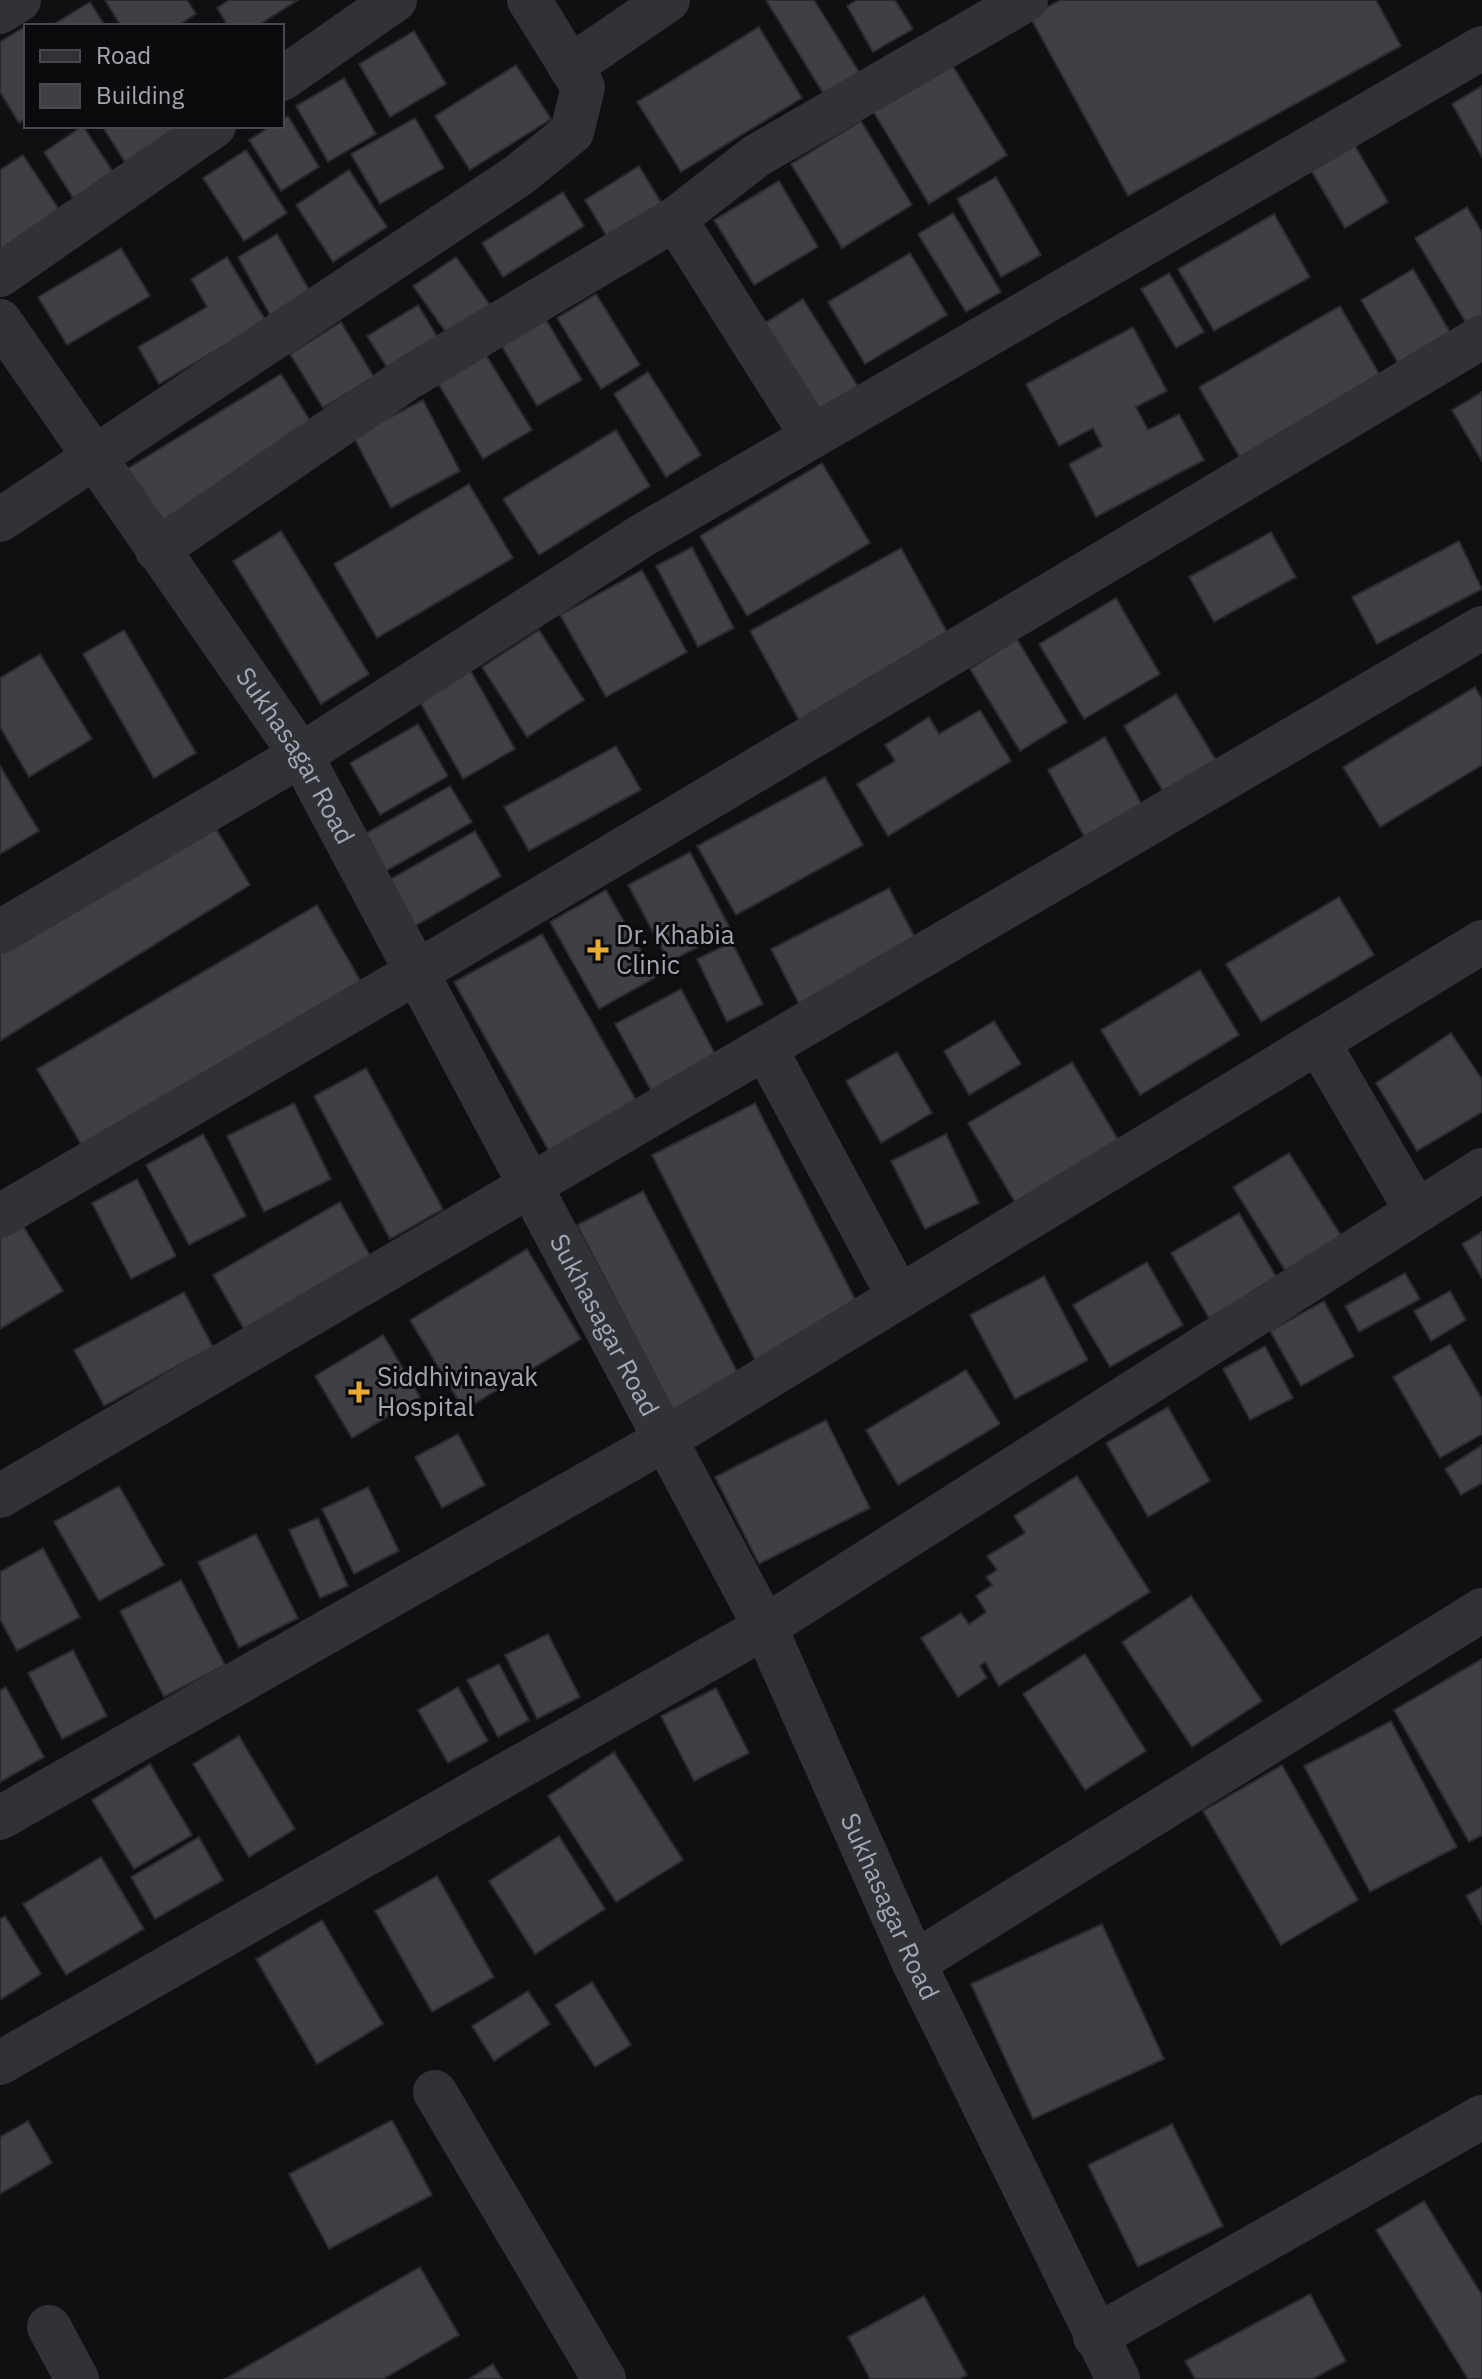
<svg xmlns="http://www.w3.org/2000/svg" width="1482" height="2379" viewBox="0 0 1482 2379" font-family="'IBM Plex Sans',sans-serif">
	<style>
		.building { fill: #3f4045; stroke: #2a2a2e; stroke-width: 2 }
		.lines { fill: none; stroke-linecap: round; stroke-linejoin: round }
		.minor { stroke: #313237; stroke-width: 44 }
		.poi-dot { fill: #eaab30; stroke: #0b0b0d; stroke-width: 3 }
		.labels { text-anchor: middle; stroke-width: 6; stroke-linejoin: round; paint-order: stroke }
		.street-label { font-size: 26px; fill: #a2a7b2; stroke: #0b0b0d }
		.poi-label { font-size: 26px; fill: #a2a7b2; stroke: #0b0b0d; text-anchor: start }
	</style>
	<rect width="100%" height="100%" fill="#101012"/>
	<g class="building">
		<polygon points="105,0 187,0 196,14 177,26 121,26"/>
		<polygon points="229,0 298,0 257,26 228,26 217,8"/>
		<polygon points="766,0 814,0 861,75 826,98"/>
		<polygon points="857,0 895,0 913,29 873,52 847,6"/>
		<polygon points="1060,0 1376,0 1401,46 1128,196 1030,17"/>
		<polygon points="90,2 105,26 51,26"/>
		<polygon points="26,26 26,118 19,123 0,92 0,42"/>
		<polygon points="759,27 802,98 681,172 637,102"/>
		<polygon points="414,31 446,84 390,117 359,64"/>
		<polygon points="945,53 1007,155 929,204 867,101"/>
		<polygon points="516,65 551,119 470,170 435,116"/>
		<polygon points="344,78 376,134 328,162 296,106"/>
		<polygon points="1482,86 1482,157 1452,104"/>
		<polygon points="288,116 319,167 281,191 249,140 271,126 282,126 282,119"/>
		<polygon points="415,118 444,168 380,204 351,154"/>
		<polygon points="861,121 912,205 842,248 791,164"/>
		<polygon points="83,126 115,175 75,201 44,152"/>
		<polygon points="102,126 182,126 127,165"/>
		<polygon points="1348,134 1388,202 1345,228 1305,160"/>
		<polygon points="246,150 287,213 244,241 203,178"/>
		<polygon points="23,155 66,220 0,263 0,170"/>
		<polygon points="639,166 665,209 610,242 585,200"/>
		<polygon points="349,170 387,227 333,262 296,205"/>
		<polygon points="996,177 1041,255 1001,277 957,199"/>
		<polygon points="779,181 818,247 754,285 714,220"/>
		<polygon points="563,192 584,226 503,277 482,243"/>
		<polygon points="1467,207 1482,232 1482,318 1468,326 1415,238"/>
		<polygon points="953,213 1001,292 966,312 918,234"/>
		<polygon points="1274,214 1310,277 1214,331 1178,269"/>
		<polygon points="277,234 311,293 270,315 238,257"/>
		<polygon points="121,248 150,296 67,345 38,297"/>
		<polygon points="910,253 947,315 865,364 828,302"/>
		<polygon points="227,257 266,321 159,384 138,347 207,307 191,279"/>
		<polygon points="456,257 493,309 450,338 413,286"/>
		<polygon points="1413,269 1450,332 1398,363 1361,300"/>
		<polygon points="1169,273 1204,332 1176,348 1141,289"/>
		<polygon points="596,294 640,365 601,389 557,318"/>
		<polygon points="803,299 859,388 816,414 762,325"/>
		<polygon points="418,305 441,343 391,374 367,336"/>
		<polygon points="1340,306 1381,377 1240,458 1199,387"/>
		<polygon points="542,313 582,380 537,406 498,340"/>
		<polygon points="341,322 374,377 323,408 290,354"/>
		<polygon points="1133,327 1167,391 1136,407 1148,430 1179,414 1204,460 1096,517 1069,464 1102,446 1093,428 1059,446 1026,384"/>
		<polygon points="481,347 532,430 483,459 433,375"/>
		<polygon points="648,372 701,455 666,477 614,394"/>
		<polygon points="281,374 316,430 151,531 117,475"/>
		<polygon points="1482,392 1482,461 1452,410"/>
		<polygon points="423,400 460,471 391,508 353,436"/>
		<polygon points="616,430 650,486 539,555 503,499"/>
		<polygon points="822,463 870,543 747,616 700,536"/>
		<polygon points="469,484 513,558 377,638 334,564"/>
		<polygon points="281,531 369,674 321,704 233,561"/>
		<polygon points="1271,532 1296,577 1214,622 1189,577"/>
		<polygon points="1459,541 1482,589 1377,644 1352,597"/>
		<polygon points="692,547 734,628 698,647 656,566"/>
		<polygon points="901,548 952,641 801,724 750,631"/>
		<polygon points="642,570 687,652 606,697 560,615"/>
		<polygon points="1116,598 1160,674 1084,719 1039,644"/>
		<polygon points="124,630 196,753 154,778 83,654"/>
		<polygon points="539,630 584,700 527,737 482,667"/>
		<polygon points="1017,639 1067,722 1020,751 970,669"/>
		<polygon points="40,654 92,739 29,777 0,727 0,678"/>
		<polygon points="468,666 515,749 463,779 416,695"/>
		<polygon points="1475,687 1482,699 1482,765 1380,827 1343,767"/>
		<polygon points="1176,694 1217,762 1164,793 1124,726"/>
		<polygon points="980,710 1011,761 888,836 857,784 895,761 885,745 929,717 939,734"/>
		<polygon points="418,724 448,776 380,815 350,763"/>
		<polygon points="1105,737 1145,810 1087,842 1048,770"/>
		<polygon points="616,746 641,790 529,851 504,807"/>
		<polygon points="0,766 39,831 0,854"/>
		<polygon points="825,777 863,845 736,915 697,846"/>
		<polygon points="450,786 472,822 386,871 365,834"/>
		<polygon points="209,817 250,885 0,1041 0,948"/>
		<polygon points="475,831 501,876 415,926 389,880"/>
		<polygon points="690,852 731,930 669,962 628,885"/>
		<polygon points="889,888 918,943 799,1004 771,949"/>
		<polygon points="606,890 656,977 599,1009 550,922"/>
		<polygon points="1339,897 1374,955 1261,1022 1226,964"/>
		<polygon points="317,905 364,987 85,1151 37,1069"/>
		<polygon points="542,934 643,1112 555,1162 454,982"/>
		<polygon points="732,942 763,1004 727,1022 697,959"/>
		<polygon points="1200,970 1239,1035 1140,1095 1101,1030"/>
		<polygon points="681,989 720,1063 655,1098 615,1024"/>
		<polygon points="994,1021 1021,1064 969,1095 944,1051"/>
		<polygon points="1451,1033 1482,1079 1482,1112 1417,1151 1376,1083"/>
		<polygon points="897,1052 932,1113 881,1143 846,1081"/>
		<polygon points="1072,1062 1123,1148 1019,1209 968,1123"/>
		<polygon points="366,1068 443,1209 390,1239 314,1096"/>
		<polygon points="294,1103 331,1179 264,1212 227,1136"/>
		<polygon points="755,1103 862,1313 758,1366 652,1155"/>
		<polygon points="203,1134 246,1216 189,1245 146,1165"/>
		<polygon points="946,1134 979,1203 925,1229 891,1161"/>
		<polygon points="1289,1153 1344,1240 1288,1275 1233,1187"/>
		<polygon points="137,1179 176,1256 131,1279 92,1203"/>
		<polygon points="643,1191 739,1375 673,1410 577,1225"/>
		<polygon points="340,1202 372,1259 245,1331 213,1275"/>
		<polygon points="14,1211 63,1291 0,1329 0,1219"/>
		<polygon points="1239,1213 1277,1278 1209,1318 1171,1253"/>
		<polygon points="1482,1232 1482,1278 1462,1244"/>
		<polygon points="527,1249 581,1339 464,1410 410,1320"/>
		<polygon points="1147,1262 1183,1325 1110,1367 1073,1305"/>
		<polygon points="1405,1273 1420,1299 1359,1332 1345,1306"/>
		<polygon points="1044,1276 1088,1360 1015,1399 970,1315"/>
		<polygon points="1450,1291 1466,1320 1431,1341 1414,1311"/>
		<polygon points="184,1292 213,1347 104,1406 74,1350"/>
		<polygon points="1324,1301 1354,1356 1301,1386 1270,1331"/>
		<polygon points="383,1335 420,1397 352,1438 315,1376"/>
		<polygon points="1450,1344 1482,1399 1482,1434 1440,1458 1393,1377"/>
		<polygon points="1265,1346 1293,1398 1250,1420 1223,1369"/>
		<polygon points="966,1370 1000,1424 898,1485 866,1430"/>
		<polygon points="1168,1407 1210,1481 1148,1517 1106,1443"/>
		<polygon points="826,1420 870,1508 759,1564 715,1477"/>
		<polygon points="458,1434 485,1485 442,1508 415,1457"/>
		<polygon points="1482,1445 1482,1483 1461,1495 1445,1469"/>
		<polygon points="1077,1476 1150,1592 999,1686 985,1662 980,1666 987,1678 958,1697 921,1638 961,1613 969,1624 986,1612 976,1596 992,1585 986,1577 997,1570 987,1556 1025,1533 1014,1516"/>
		<polygon points="119,1486 164,1565 99,1601 54,1522"/>
		<polygon points="368,1487 399,1551 354,1574 322,1509"/>
		<polygon points="318,1518 348,1586 320,1598 289,1530"/>
		<polygon points="256,1534 298,1618 239,1648 198,1562"/>
		<polygon points="43,1548 80,1617 17,1651 0,1619 0,1572"/>
		<polygon points="181,1580 225,1665 164,1697 120,1611"/>
		<polygon points="1191,1596 1262,1701 1192,1747 1122,1642"/>
		<polygon points="548,1634 580,1697 537,1719 505,1655"/>
		<polygon points="73,1650 107,1716 62,1739 28,1673"/>
		<polygon points="1085,1654 1146,1751 1085,1790 1023,1694"/>
		<polygon points="1482,1659 1482,1835 1469,1842 1394,1710"/>
		<polygon points="499,1664 529,1720 498,1737 467,1680"/>
		<polygon points="6,1687 44,1757 0,1782 0,1690"/>
		<polygon points="458,1687 488,1741 448,1763 418,1710"/>
		<polygon points="716,1688 749,1753 694,1781 661,1716"/>
		<polygon points="1391,1721 1457,1847 1370,1892 1304,1766"/>
		<polygon points="239,1736 295,1829 249,1857 193,1764"/>
		<polygon points="614,1752 683,1860 616,1902 548,1796"/>
		<polygon points="150,1764 192,1835 134,1869 92,1800"/>
		<polygon points="1282,1765 1358,1900 1281,1945 1203,1811"/>
		<polygon points="559,1836 605,1909 535,1954 489,1881"/>
		<polygon points="199,1837 223,1880 155,1919 131,1877"/>
		<polygon points="101,1857 144,1929 66,1975 23,1904"/>
		<polygon points="437,1876 494,1977 432,2012 375,1911"/>
		<polygon points="1482,1887 1482,1924 1466,1896"/>
		<polygon points="5,1916 41,1974 0,2000 0,1919"/>
		<polygon points="322,1920 383,2024 317,2064 256,1959"/>
		<polygon points="1102,1924 1164,2059 1033,2119 971,1984"/>
		<polygon points="592,1982 631,2045 595,2067 555,2005"/>
		<polygon points="528,1991 550,2024 494,2061 472,2026"/>
		<polygon points="392,2120 432,2195 329,2249 289,2174"/>
		<polygon points="28,2121 52,2163 0,2194 0,2137"/>
		<polygon points="1172,2124 1223,2226 1138,2267 1088,2165"/>
		<polygon points="1424,2201 1482,2295 1482,2379 1468,2379 1376,2230"/>
		<polygon points="420,2267 459,2335 383,2379 225,2379"/>
		<polygon points="1310,2294 1346,2361 1313,2379 1195,2379 1185,2361"/>
		<polygon points="924,2296 967,2375 959,2379 870,2379 848,2337"/>
		<polygon points="493,2364 502,2379 469,2379"/>
	</g>
	<g class="lines">
		<g class="minor">
			<polyline points="0,12 19,0"/>
			<polyline points="570,67 668,0"/>
			<polyline points="282,79 395,0"/>
			<polyline points="0,275 214,126"/>
			<path id="s1" d="M0 321 301 755 765 1627 914 1963 1118 2379"/>
			<polyline points="812,436 675,219 756,156 1026,0"/>
			<polyline points="0,520 519,175 572,132 583,87 529,0"/>
			<polyline points="157,550 408,378 675,219"/>
			<polyline points="0,932 301,755 643,535 1482,48"/>
			<polyline points="1318,1042 1416,1210"/>
			<polyline points="765,1048 899,1297"/>
			<polyline points="0,1216 417,972 1482,337"/>
			<polyline points="0,1496 1482,628"/>
			<polyline points="0,1818 666,1439 1482,942"/>
			<polyline points="914,1963 1482,1610"/>
			<polyline points="0,2063 765,1627 1482,1170"/>
			<polyline points="435,2092 604,2379"/>
			<polyline points="49,2327 77,2379"/>
			<polyline points="1095,2337 1482,2117"/>
		</g>
	</g>
	<g class="poi-dot">
		<path d="M594 938h8v8h8v8h-8v8h-8v-8h-8v-8h8z"/>
		<path d="M355 1380h8v8h8v8h-8v8h-8v-8h-8v-8h8z"/>
	</g>
	<g class="labels">
		<g class="street-label">
			<text dy="9" stroke="none"><textPath href="#s1" startOffset="526">Sukhasagar Road</textPath></text>
			<text dy="9" stroke="none"><textPath href="#s1" startOffset="1174">Sukhasagar Road</textPath></text>
			<text dy="9" stroke="none"><textPath href="#s1" startOffset="1822">Sukhasagar Road</textPath></text>
		</g>
		<g class="poi-label">
			<text x="616" y="944">Dr. Khabia<tspan x="616" dy="30">Clinic</tspan></text>
			<text x="377" y="1386">Siddhivinayak<tspan x="377" dy="30">Hospital</tspan></text>
		</g>
	</g>
	<rect x="24" y="24" width="260" height="104" fill="#0b0b0d" stroke="#47494f" stroke-width="2"/>
	<rect x="40" y="50" width="40" height="12" fill="#313237" stroke="#47494f" stroke-width="2"/>
	<text x="96" y="64" font-size="24" fill="#a2a7b2">Road</text>
	<rect x="40" y="84" width="40" height="24" fill="#3f4045" stroke="#47494f" stroke-width="2"/>
	<text x="96" y="104" font-size="24" fill="#a2a7b2">Building</text>
</svg>
